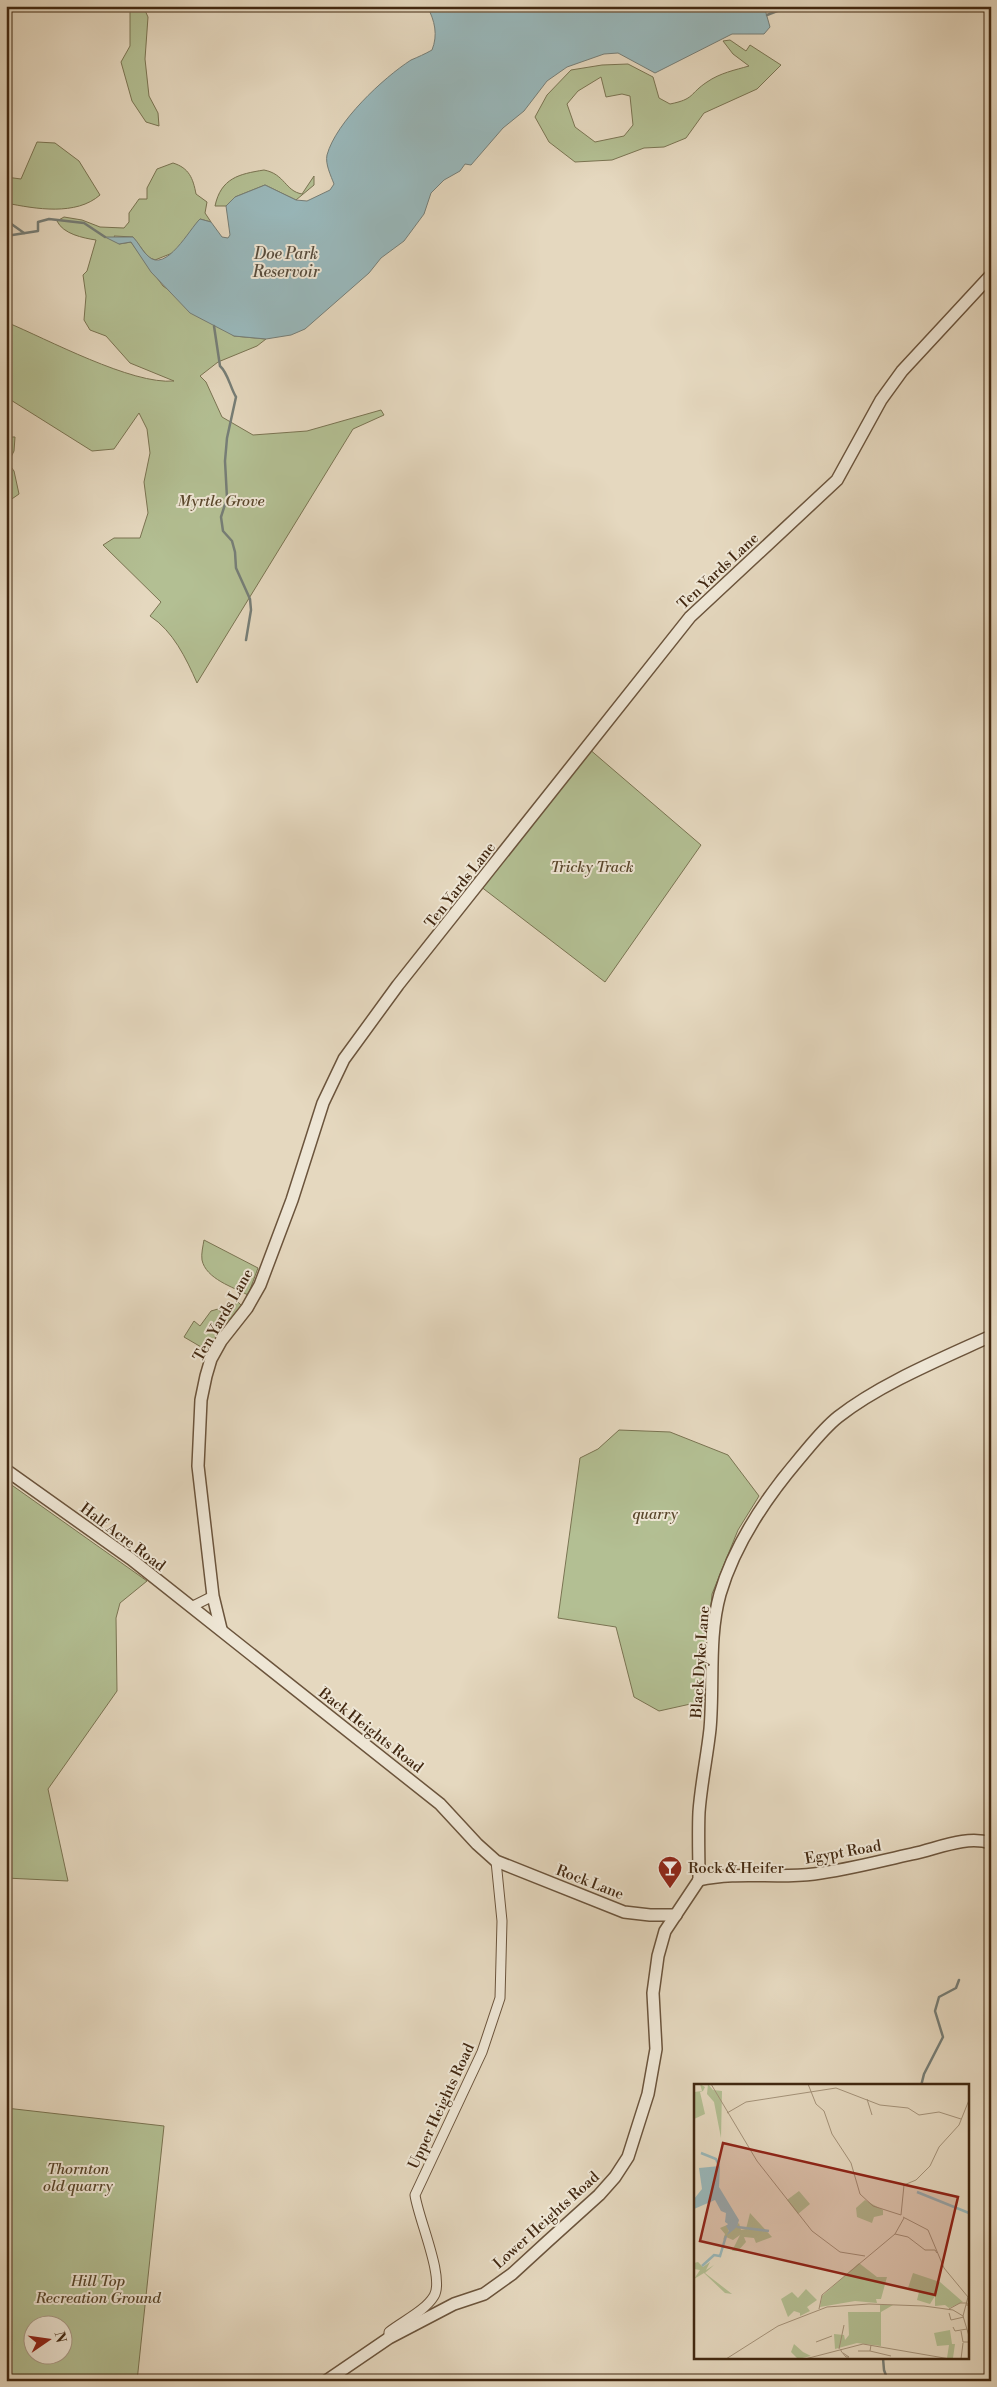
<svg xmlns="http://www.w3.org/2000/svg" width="997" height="2387" viewBox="0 0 997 2387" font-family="'Libre Bodoni',serif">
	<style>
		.green { fill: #b3bf93; stroke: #7a7452; fill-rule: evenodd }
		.water { fill: #99b8bb; stroke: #767e77 }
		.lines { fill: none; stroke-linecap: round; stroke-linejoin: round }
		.stream { stroke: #767e77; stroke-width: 2.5 }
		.minor-casing { stroke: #6b543c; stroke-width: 11 }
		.tertiary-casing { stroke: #6b543c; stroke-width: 14 }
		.minor { stroke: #eee6d5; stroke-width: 9 }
		.tertiary { stroke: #eee6d5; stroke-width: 11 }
		.labels { text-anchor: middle; stroke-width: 4; stroke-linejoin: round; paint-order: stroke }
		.park-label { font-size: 15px; font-style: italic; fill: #59462b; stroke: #eee6d5 }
		.street-label { font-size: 15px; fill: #422811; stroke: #eee6d5 }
		.poi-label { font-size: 15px; fill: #422811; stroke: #eee6d5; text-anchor: start }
		.water-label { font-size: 16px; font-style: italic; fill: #584c3c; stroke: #eee6d5 }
		.inset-river { fill: none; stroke: #99b8bb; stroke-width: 2.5 }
		.inset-road { fill: none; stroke: #a49279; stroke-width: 1 }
		.view { fill: #8f2418; fill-opacity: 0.15; stroke: #8f2418; stroke-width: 2.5 }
		.inset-edge { fill: none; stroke: #422811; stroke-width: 2.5 }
	</style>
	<rect width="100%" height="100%" fill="#e5d8bf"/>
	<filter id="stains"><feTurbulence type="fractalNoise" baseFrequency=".004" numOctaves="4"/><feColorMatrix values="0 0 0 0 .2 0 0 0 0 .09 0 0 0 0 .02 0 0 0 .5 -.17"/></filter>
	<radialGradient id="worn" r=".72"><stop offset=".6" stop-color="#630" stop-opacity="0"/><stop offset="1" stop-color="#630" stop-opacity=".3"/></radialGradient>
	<g class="green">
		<polygon points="139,6 143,6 148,17 145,59 149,96 158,113 159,126 146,122 132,101 121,62 130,46 130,12"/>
		<path d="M730 40 746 51 750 45 781 65 757 89 704 113 686 138 664 147 644 148 612 160 575 162 549 142 535 117 547 95 571 70 602 65 628 64 653 77 659 98 670 104C695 99 689 94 707 82 720 73 735 70 749 66L733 54 723 41ZM601 77 606 97 622 94 630 96 633 125 624 136 595 142 575 127 567 104 578 91Z"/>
		<path d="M37 142 55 143 79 161 100 195C76 216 36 209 6 203V177L21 179Z"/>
		<path d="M173 163C189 168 193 178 196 194L207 202 205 213 211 222 200 219 175 252 155 260 148 257 133 237 114 236 119 244 131 242 163 286 234 336 266 339 257 346 218 362 200 376 206 382 222 417 253 435 307 431 381 410 384 415 353 429 197 683C186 658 173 631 150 616L161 602 103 545 114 538H140L148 513 144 482 150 453 147 429 139 413 114 449 92 451 6 397V322C47 339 132 385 174 381L130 363 106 336 90 330 84 320 86 296 83 275 87 271 96 240C83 238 63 234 57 221L64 217 82 220 100 227 124 228 129 222V213L139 199H147V188L157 169Z"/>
		<path d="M264 170C285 174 285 191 302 194L314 176V185L296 200 265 185 235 197 226 206H215C221 178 239 174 264 170Z"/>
		<polygon points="6,437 15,437 14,451 8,463 14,471 19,494 6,503"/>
		<polygon points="588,748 701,845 605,982 480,886"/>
		<path d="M204 1240 258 1268 248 1295C233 1287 206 1279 202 1260 201 1254 203 1246 204 1240Z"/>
		<polygon points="238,1302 243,1307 208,1351 184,1337 194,1321 200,1326 211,1311 218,1309 226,1318 230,1308"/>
		<polygon points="619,1430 670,1432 728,1455 759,1496 738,1530 712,1594 704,1701 659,1711 634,1697 616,1627 558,1618 580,1458 598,1449"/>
		<polygon points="6,1481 147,1581 120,1603 116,1618 117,1691 48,1789 68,1881 6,1878"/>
		<path d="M6 2108 164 2126 137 2381H6ZM62 2324V2354H32V2324Z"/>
	</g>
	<path class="water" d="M427 6H764L770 27 764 34H732L655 73 618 53 604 54 567 67 547 81 524 111 503 128 471 165 465 164 460 171 444 180 431 193 424 214 404 241 381 258 369 273 305 329 291 335 266 339 234 336 190 313 151 272 131 242 119 244 105 237H133C139 243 142 251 148 256 166 274 190 228 200 219L211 222 222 237 228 238 230 235 226 206 235 197 265 185 296 200 307 201 330 190 334 184C331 176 325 164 327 155 336 122 383 78 411 60 418 57 425 54 432 50 438 35 435 21 427 6Z"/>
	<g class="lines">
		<g class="stream">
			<polyline points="767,15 790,6"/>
			<polyline points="10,223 24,233"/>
			<polyline points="6,236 38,231 38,222 49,219 84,223 105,237"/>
			<path d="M214 326 220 366C228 373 230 387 236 397L227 438 225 461 227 498 221 517 223 531 232 541 235 552 236 568 250 599 251 610 246 640"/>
			<polyline points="921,2086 924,2074 943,2037 935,2011 939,1997 956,1988 959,1980"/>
			<polyline points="883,2358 884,2370 888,2381"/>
		</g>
		<defs>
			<g id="minor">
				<polyline points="191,1607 213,1596"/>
				<path d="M389 2338V2332C403 2321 425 2311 434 2296 445 2278 418 2218 415 2195L482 2052 500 1998 502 1921 496 1861"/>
			</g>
			<g id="tertiary">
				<polyline points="6,1470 131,1559 440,1804 477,1844 496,1861 624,1912 650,1915 676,1915"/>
				<polyline points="221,1629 213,1596 198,1466 201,1400 206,1376 211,1359 221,1341 247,1308 260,1285 292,1200 323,1103 344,1059 398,985 690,617 837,480 881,400 902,371 991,275"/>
				<path d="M699 1880C699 1857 698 1834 699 1812 701 1784 707 1757 710 1729 714 1685 708 1637 720 1594 735 1543 765 1499 799 1459 811 1445 823 1429 838 1417 880 1384 941 1359 991 1336"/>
				<path d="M699 1880C738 1871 776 1879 814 1874 847 1870 880 1861 912 1854 937 1849 965 1835 991 1843"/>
				<polyline points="326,2381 389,2338 454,2304 484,2294 512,2274 548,2241 599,2195 615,2177 628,2157 648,2094 656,2049 653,1993 658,1956 665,1931 699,1880"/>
			</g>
		</defs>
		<use href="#minor" class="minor-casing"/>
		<use href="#tertiary" class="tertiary-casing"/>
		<use href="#minor" class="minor"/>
		<use href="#tertiary" class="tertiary"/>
	</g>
	<defs>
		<symbol id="bar-pin" viewBox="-11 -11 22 30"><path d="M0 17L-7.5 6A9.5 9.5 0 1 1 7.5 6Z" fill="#8f2418" stroke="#eee6d5"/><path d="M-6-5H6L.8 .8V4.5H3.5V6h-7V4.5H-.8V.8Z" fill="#fff"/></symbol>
	</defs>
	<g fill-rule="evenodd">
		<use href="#bar-pin" x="656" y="1854" width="28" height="38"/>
	</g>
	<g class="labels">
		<g class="park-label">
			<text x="221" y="506">Myrtle Grove</text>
			<text x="592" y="872">Tricky Track</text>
			<text x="655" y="1519">quarry</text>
			<text x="78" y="2174">Thornton<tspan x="78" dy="17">old quarry</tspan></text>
			<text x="98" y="2286">Hill Top<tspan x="98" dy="17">Recreation Ground</tspan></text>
		</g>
		<g class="street-label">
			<text transform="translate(718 571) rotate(-43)" y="5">Ten Yards Lane</text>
			<text transform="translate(460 885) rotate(-52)" y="5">Ten Yards Lane</text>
			<text transform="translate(223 1315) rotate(-60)" y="5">Ten Yards Lane</text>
			<text transform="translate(123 1537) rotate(37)" y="5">Half Acre Road</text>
			<text transform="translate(700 1662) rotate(-86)" y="5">Black Dyke Lane</text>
			<text transform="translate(371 1730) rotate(38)" y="5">Back Heights Road</text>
			<text transform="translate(843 1852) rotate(-10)" y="5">Egypt Road</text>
			<text transform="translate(590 1882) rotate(21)" y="5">Rock Lane</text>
			<text transform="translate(441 2106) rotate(-65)" y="5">Upper Heights Road</text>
			<text transform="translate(546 2220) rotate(-42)" y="5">Lower Heights Road</text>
		</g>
		<g class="poi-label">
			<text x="688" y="1873">Rock &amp; Heifer</text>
		</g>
		<g class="water-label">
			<text x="286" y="259">Doe Park<tspan x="286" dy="18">Reservoir</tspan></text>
		</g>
	</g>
	<g transform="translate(694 2084)">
		<rect width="275" height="275" fill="#e5d8bf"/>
		<path d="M6 0 11 3 9 7 6 8 11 30 0 35V8L8 7ZM14 0 19 6 28 7 27 54 20 18 13 10ZM105 107 116 120 104 130 93 116ZM171 116 189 126V131L180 133 178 139 163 133 162 124ZM56 129 78 153 62 159 60 154 50 153 52 158 44 167H38L46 151 39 156 32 153 29 156 31 150 26 144 33 141 35 148 45 139 47 146 52 145ZM4 178 9 183 16 178 12 186 20 181 11 189 38 210 31 209 10 189 0 195 6 186 0 185V179ZM165 179 183 193H193L187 215H182L183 219 161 217 126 223 128 212ZM219 189 246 198 269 218 255 224 251 221 241 222V212L236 220 223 216 225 208 214 204ZM112 205 123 216 113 223 116 227 106 232V229L100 227 94 233 96 237 94 233 87 215 98 208 104 214ZM186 221H199L187 228V262L163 259 141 265 140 250 150 251 151 256 155 251 154 228H186ZM256 246 258 260H261L259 274H253L255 261 243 262 240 249ZM100 260 109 268 117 272 104 275 97 268Z" fill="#b3bf93"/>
		<path d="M26 82 25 103 45 136 43 143 32 152 35 147 32 142 34 140 31 138 32 129 27 127 21 116 0 125V115L8 105 5 84Z" fill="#99b8bb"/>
		<path class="inset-river" d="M7 69 22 75 25 82M223 108 275 129M43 143 75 147M8 182 20 171 26 172 32 152"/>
		<path class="inset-road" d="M17 0 63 77 118 147 146 168 171 172M114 0 122 20 130 27 138 50 157 79 166 110 179 122 207 131M173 15 178 31M33 29 52 18 142 4 186 21 214 24 225 31 245 28 267 35M207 131 210 101 222 96 236 82 245 63 265 41 275 16M209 133 234 146 250 184 274 213M201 150 214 153 231 166H241L243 169M274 213 269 232 275 252M125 225 128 211 201 150 210 134M255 225 266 219H273V222M255 229 257 236 270 233M259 243 261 247 273 245M267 247 269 258H275M122 258 138 252M145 265 150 241M147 265V267L152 273H155L149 269M164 267H176L177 261M176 267 197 272M32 275 84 242 133 223 175 220 230 222 259 226 269 232M111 275 169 260 256 275M162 275H178M267 275 269 259"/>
		<path class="view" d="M29 59 264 113 241 211 6 157Z"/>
		<rect width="275" height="275" class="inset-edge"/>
	</g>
	<rect width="997" height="2387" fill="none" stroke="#e5d8bf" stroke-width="25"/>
	<rect x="8" y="8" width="982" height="2372" fill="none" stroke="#422811" stroke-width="2.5"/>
	<rect x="12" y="12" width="972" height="2362" fill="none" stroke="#422811"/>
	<g transform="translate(48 2340) rotate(77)"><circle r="24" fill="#eee6d5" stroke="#a99a87"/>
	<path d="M0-4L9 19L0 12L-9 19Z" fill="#8f2418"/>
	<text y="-8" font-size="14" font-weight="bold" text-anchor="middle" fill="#422811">N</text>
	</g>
	<rect width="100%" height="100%" filter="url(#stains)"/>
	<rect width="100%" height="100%" fill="url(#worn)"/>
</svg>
